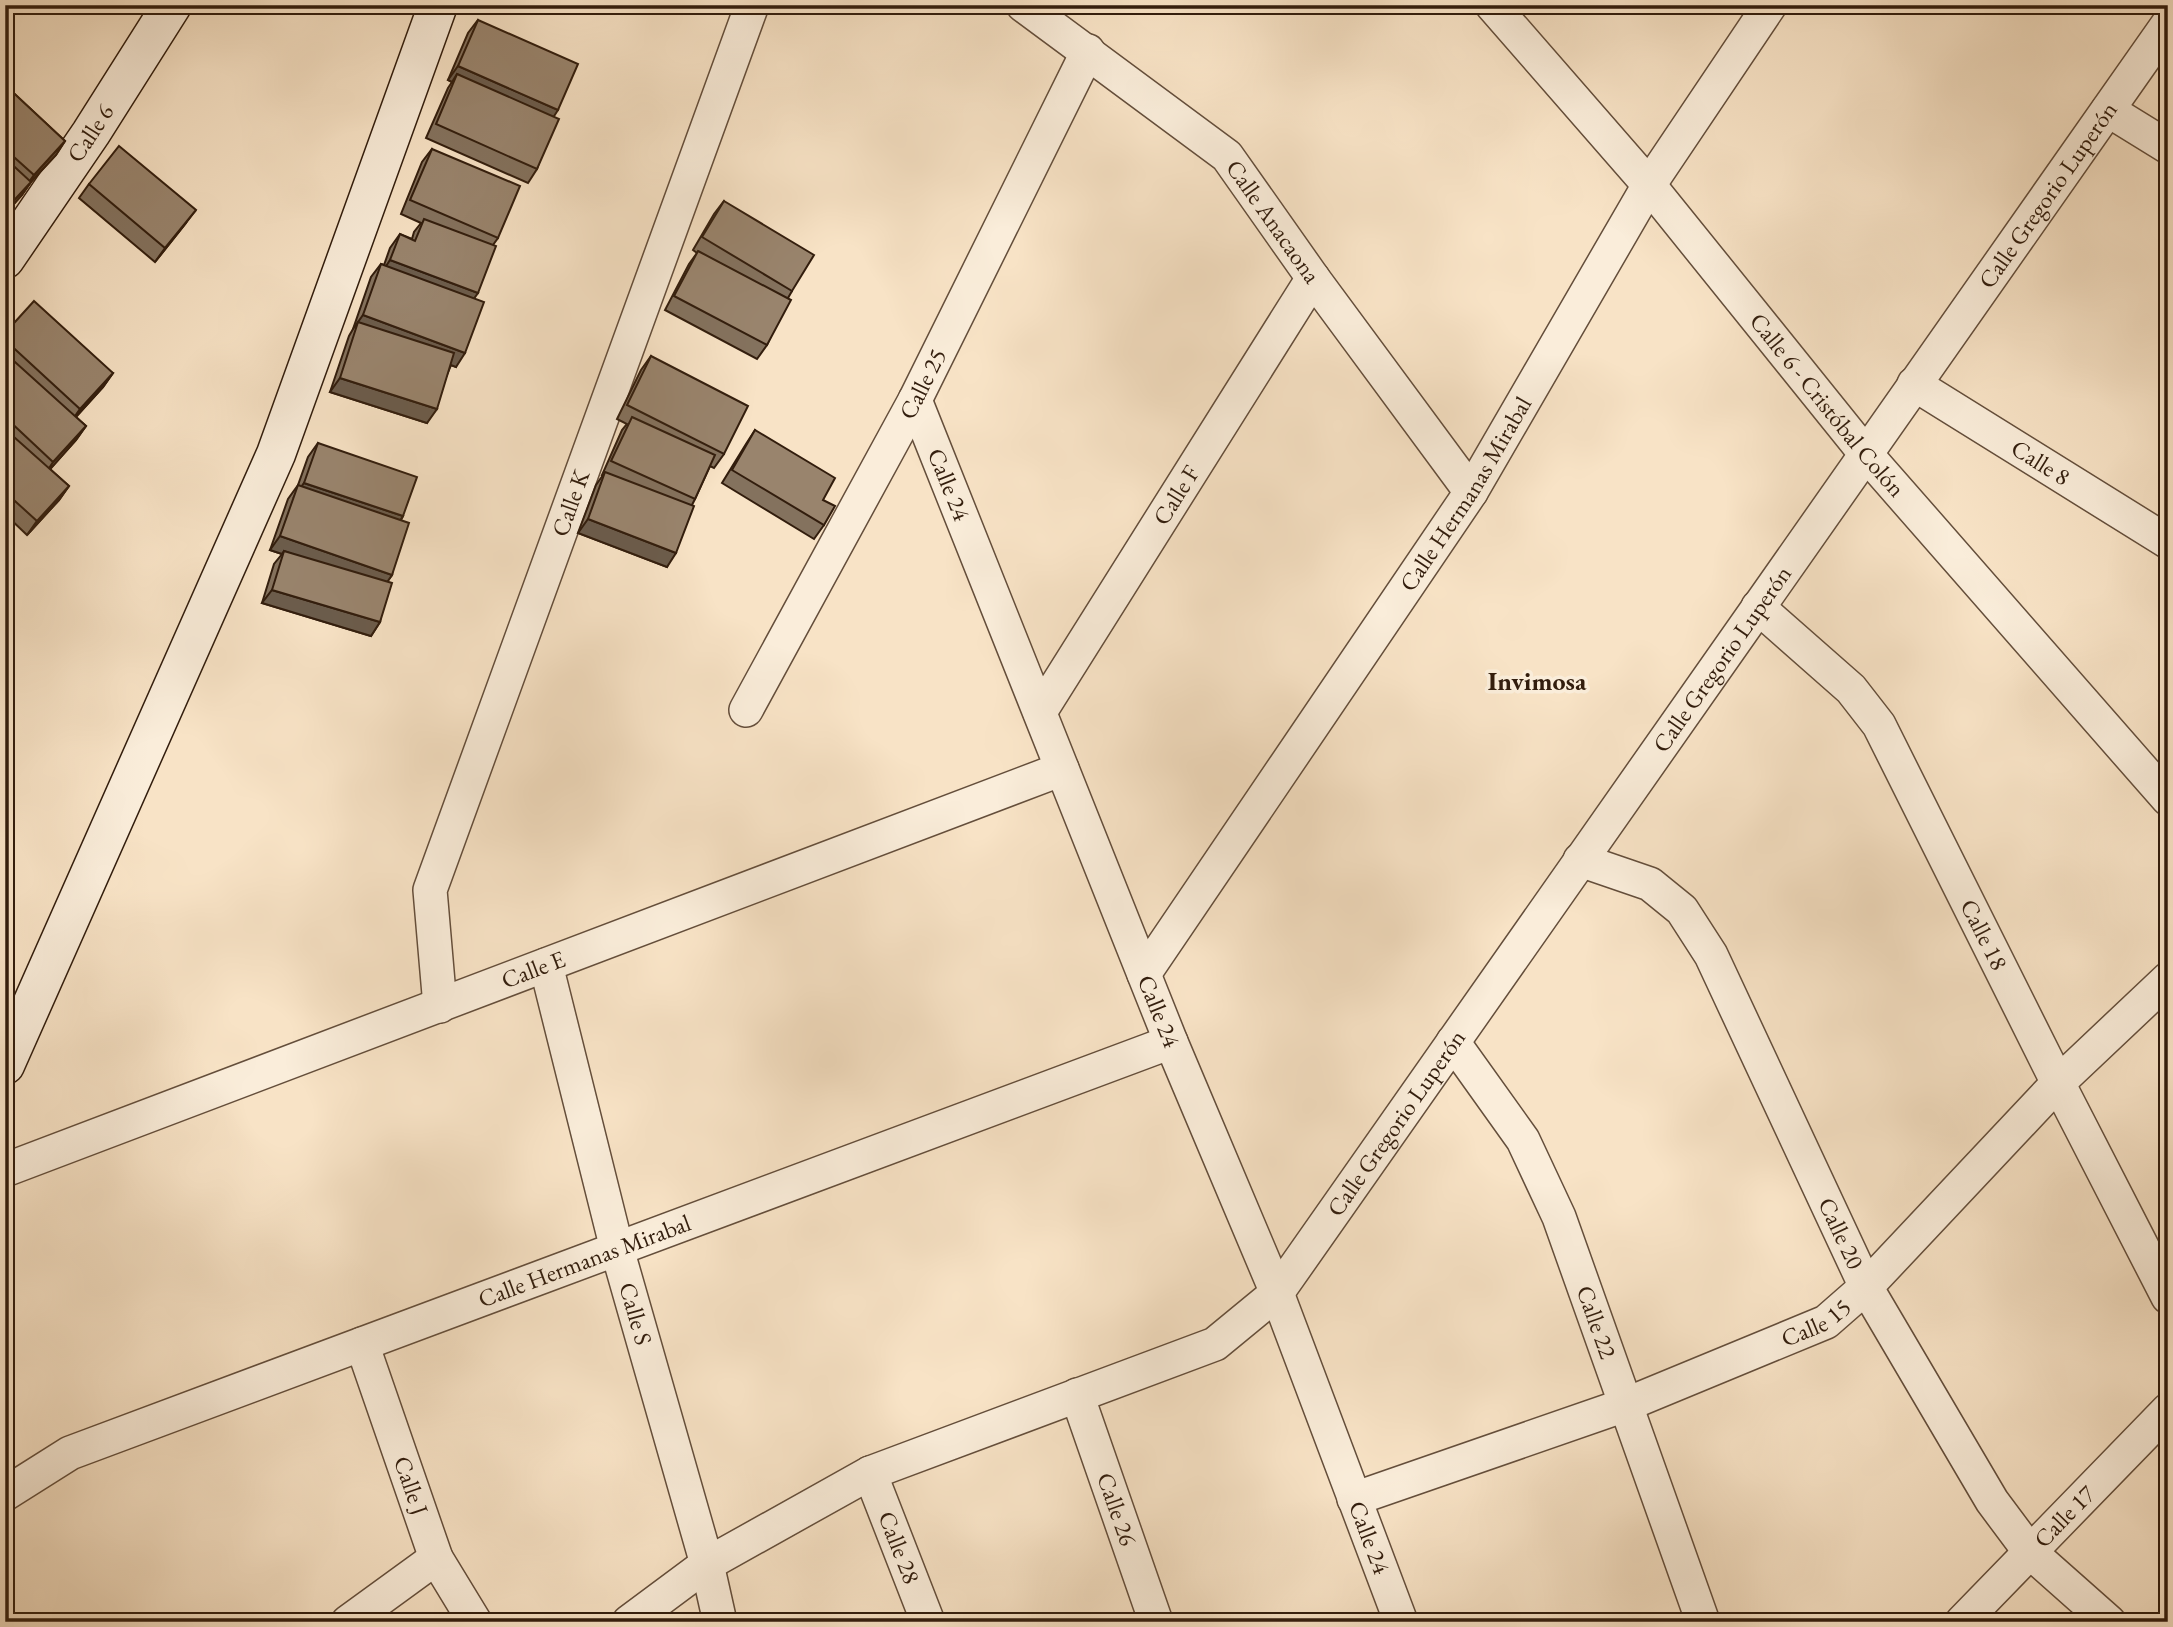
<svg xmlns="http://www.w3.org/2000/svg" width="2173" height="1627" viewBox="0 0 2173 1627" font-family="'EB Garamond',serif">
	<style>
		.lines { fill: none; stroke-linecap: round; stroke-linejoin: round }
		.street-casing { stroke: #644e3b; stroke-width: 36 }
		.secondary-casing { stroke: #321d0d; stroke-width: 41 }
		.street { stroke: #faedda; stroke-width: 33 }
		.secondary { stroke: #faedda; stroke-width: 38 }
		.wall { fill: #84725e; stroke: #321d0d; stroke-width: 2 }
		.shaded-wall { fill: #6b5c4c; stroke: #321d0d; stroke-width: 2 }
		.building { fill: #99846d; stroke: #321d0d; stroke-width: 2 }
		.labels { text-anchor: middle; stroke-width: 7; stroke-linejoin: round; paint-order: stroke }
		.street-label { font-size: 24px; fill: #321d0d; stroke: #faedda }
		.neighbourhood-label { font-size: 26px; font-weight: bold; fill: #321d0d; stroke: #faedda }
	</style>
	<rect width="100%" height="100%" fill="#f8e3c6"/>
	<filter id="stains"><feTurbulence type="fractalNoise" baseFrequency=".00286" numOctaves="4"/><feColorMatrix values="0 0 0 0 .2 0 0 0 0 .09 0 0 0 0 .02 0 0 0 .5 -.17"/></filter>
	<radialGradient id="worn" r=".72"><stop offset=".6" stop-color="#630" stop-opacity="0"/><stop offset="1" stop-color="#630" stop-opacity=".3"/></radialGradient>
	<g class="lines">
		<defs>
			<g id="street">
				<path id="s1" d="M1023 5 1227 156 1313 278 1471 492"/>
				<path id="s2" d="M1492 5 1649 185 1865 453 2168 799"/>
				<polyline points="2108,110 2168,147"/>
				<path id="s3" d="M1914 384 2168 542"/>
				<path id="s4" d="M915 400 1171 1042 1277 1293 1401 1622"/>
				<path id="s5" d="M1758 607 1851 689 1879 725 2058 1083 2168 1297"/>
				<path id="s6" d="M746 710 915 400 1088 51"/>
				<path id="s7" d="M1040 712 1313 278"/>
				<path id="s8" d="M1580 860 1650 884 1682 910 1711 955 1866 1287 1992 1501 2030 1552 2109 1622"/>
				<path id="s9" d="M546 965 617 1249 707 1564 720 1622"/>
				<path id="s10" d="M1144 974 1471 492 1649 185 1770 5"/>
				<path id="s11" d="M440 1006 430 890 752 5"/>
				<path id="s12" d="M1453 1042 1523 1140 1559 1217 1703 1622"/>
				<path id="s13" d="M5 1170 1062 769"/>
				<path id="s14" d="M362 1344 436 1558 475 1622"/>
				<path id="s15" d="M1077 1395 1156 1622"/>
				<path id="s16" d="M870 1473 928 1622"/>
				<path id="s17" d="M5 1494 70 1453 1171 1042"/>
				<path id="s18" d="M1354 1499 1625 1405 1826 1322 1866 1287 2058 1083 2168 979"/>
				<polyline points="348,1622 436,1558"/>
				<path id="s19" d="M629 1622 707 1564 870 1473 1215 1344 1277 1293 2168 24"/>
				<path id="s20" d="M1962 1622 2168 1410"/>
			</g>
			<g id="secondary">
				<path id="s21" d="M5 259 91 133 172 5"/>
				<polyline points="5,1065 276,454 438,5"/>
			</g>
		</defs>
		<use href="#street" class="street-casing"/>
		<use href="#secondary" class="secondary-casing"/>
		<use href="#street" class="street"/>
		<use href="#secondary" class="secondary"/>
	</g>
	<g class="wall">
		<polygon points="478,20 554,117 537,169 528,183 426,138 448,88 452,82 448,80 468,33"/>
		<polygon points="5,85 65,141 56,155 31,182 22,195 5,214"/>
		<polygon points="432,149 498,238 493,245 474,298 456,367 451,365 427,423 330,392 349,336 353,329 371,277 381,264 384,265 390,248 400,234 412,239 414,232 421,223 401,214 422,162"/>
		<polygon points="89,184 186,223 155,262 79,198"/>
		<polygon points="724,201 792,291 788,298 767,345 757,359 665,310 689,264 697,253 693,250 714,214"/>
		<polygon points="5,333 113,373 103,387 76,417 86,426 76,440 50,469 69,486 59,500 27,535 5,514"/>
		<polygon points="651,356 724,454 714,468 710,466 695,499 692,505 667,567 578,533 596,485 603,475 602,475 622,430 627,424 617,419 641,370"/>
		<polygon points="755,430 823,500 824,525 814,539 722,483 746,444"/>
		<polygon points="318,443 403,516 401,520 392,575 387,582 380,622 371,636 262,603 274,564 282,554 270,550 288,499 298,485 308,457"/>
	</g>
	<g class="shaded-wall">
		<polygon points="458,66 558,110 549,124 457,74 452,82 448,80"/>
		<polygon points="65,141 56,155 24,189 34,175"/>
		<polygon points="31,182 22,195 5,214 5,210"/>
		<polygon points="196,210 186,223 155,262 165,248"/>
		<polygon points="390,260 478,293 468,307 381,274"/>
		<polygon points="363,315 465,353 456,367 356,330 358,322 353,329"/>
		<polygon points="113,373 103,387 71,422 80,409"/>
		<polygon points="340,378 437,409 427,423 330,392"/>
		<polygon points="86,426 76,440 44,476 53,462"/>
		<polygon points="304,483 403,516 394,530 294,497"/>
		<polygon points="69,486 59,500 27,535 37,521"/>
		<polygon points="588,519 676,553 667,567 578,533"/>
		<polygon points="280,536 392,575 383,588 284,551 282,554 270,550"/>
		<polygon points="272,590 380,622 371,636 262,603"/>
	</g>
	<g class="building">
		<polygon points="478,20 578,64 558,110 458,66"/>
		<polygon points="457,74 559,119 537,169 436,124"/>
		<polygon points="5,85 65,141 34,175 5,149"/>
		<polygon points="119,146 196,210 165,248 89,184"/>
		<polygon points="432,149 520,186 498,238 410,200"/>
		<polygon points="5,158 31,182 5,210"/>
		<polygon points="724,201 814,255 792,291 702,237"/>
		<polygon points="424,219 496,246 478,293 390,260 400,234 415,241"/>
		<polygon points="698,251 791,300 767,345 674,296"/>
		<polygon points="381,264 484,302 465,353 363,315"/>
		<polygon points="34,301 113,373 80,409 5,340 5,333"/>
		<polygon points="358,322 454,353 437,409 340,378"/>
		<polygon points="5,353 86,426 53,462 5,417"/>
		<polygon points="651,356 748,406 724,454 627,405"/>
		<polygon points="632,417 715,455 695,499 611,461"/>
		<polygon points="5,429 69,486 37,521 5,492"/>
		<polygon points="755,430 835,478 823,500 835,506 824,525 732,470"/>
		<polygon points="318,443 417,477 403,516 304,483"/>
		<polygon points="605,472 694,506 676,553 588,519"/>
		<polygon points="298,485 409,523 392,575 280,536"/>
		<polygon points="284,551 392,583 380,622 272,590"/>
	</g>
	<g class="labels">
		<g class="street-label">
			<text dy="8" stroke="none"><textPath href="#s21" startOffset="152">Calle 6</textPath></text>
			<text dy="8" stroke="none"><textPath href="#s19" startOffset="2074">Calle Gregorio Luperón</textPath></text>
			<text dy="8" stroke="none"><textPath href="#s1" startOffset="334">Calle Anacaona</textPath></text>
			<text dy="8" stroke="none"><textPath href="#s6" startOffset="371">Calle 25</textPath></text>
			<text dy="8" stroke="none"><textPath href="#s2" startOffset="522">Calle 6 - Cristóbal Colón</textPath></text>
			<text dy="8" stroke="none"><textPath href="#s3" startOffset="149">Calle 8</textPath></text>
			<text dy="8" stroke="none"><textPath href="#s4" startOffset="91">Calle 24</textPath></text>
			<text dy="8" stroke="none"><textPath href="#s10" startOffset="578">Calle Hermanas Mirabal</textPath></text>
			<text dy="8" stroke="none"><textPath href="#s7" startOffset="256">Calle F</textPath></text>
			<text dy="8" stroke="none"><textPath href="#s11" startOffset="528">Calle K</textPath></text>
			<text dy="8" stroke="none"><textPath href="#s19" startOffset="1507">Calle Gregorio Luperón</textPath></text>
			<text dy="8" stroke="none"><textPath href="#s5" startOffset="404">Calle 18</textPath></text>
			<text dy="8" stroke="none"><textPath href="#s13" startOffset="565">Calle E</textPath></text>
			<text dy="8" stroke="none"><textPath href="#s4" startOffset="658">Calle 24</textPath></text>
			<text dy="8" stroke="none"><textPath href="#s19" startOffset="940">Calle Gregorio Luperón</textPath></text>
			<text dy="8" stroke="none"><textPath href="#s8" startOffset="476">Calle 20</textPath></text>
			<text dy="8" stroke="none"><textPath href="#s17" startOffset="626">Calle Hermanas Mirabal</textPath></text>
			<text dy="8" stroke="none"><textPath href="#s9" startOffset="360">Calle S</textPath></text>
			<text dy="8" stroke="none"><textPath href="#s18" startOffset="495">Calle 15</textPath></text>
			<text dy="8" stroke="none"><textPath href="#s12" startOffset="317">Calle 22</textPath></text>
			<text dy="8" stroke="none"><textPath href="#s14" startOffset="150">Calle J</textPath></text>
			<text dy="8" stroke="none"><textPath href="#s15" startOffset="121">Calle 26</textPath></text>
			<text dy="8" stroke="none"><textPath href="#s20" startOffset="147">Calle 17</textPath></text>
			<text dy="8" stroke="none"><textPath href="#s4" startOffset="1225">Calle 24</textPath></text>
			<text dy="8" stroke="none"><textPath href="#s16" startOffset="80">Calle 28</textPath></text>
		</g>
		<g class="neighbourhood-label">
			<text x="1537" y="690">Invimosa</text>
		</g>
	</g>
	<rect width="2173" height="1627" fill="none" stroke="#f8e3c6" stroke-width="28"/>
	<rect x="7" y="7" width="2159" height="1613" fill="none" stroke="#321d0d" stroke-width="3.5"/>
	<rect x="14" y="14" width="2145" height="1599" fill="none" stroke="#321d0d" stroke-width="2"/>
	<rect width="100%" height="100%" filter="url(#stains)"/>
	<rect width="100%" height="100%" fill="url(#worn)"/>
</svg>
